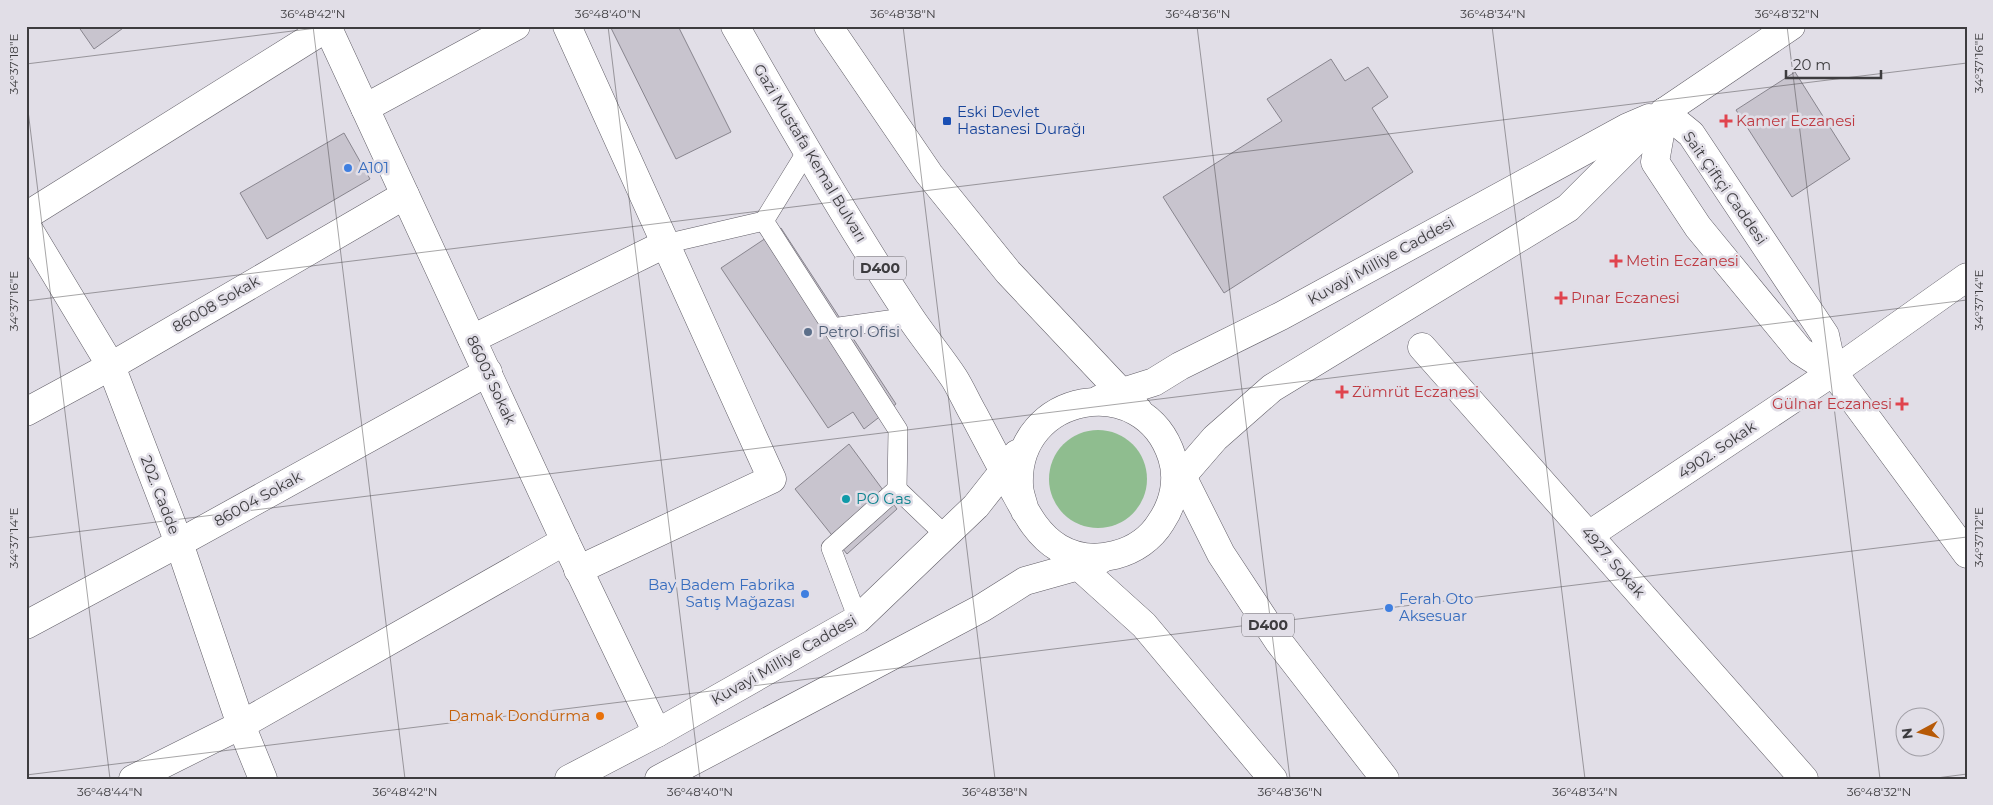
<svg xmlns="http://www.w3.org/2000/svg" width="1993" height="805" viewBox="0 0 1993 805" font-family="Montserrat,sans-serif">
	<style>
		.green { fill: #8fbd8f }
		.building { fill: #c8c4ce; stroke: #88858e }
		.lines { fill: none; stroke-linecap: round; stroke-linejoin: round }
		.lane-casing { stroke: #615e67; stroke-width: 20 }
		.street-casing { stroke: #615e67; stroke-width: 29 }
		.secondary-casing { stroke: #615e67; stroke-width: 29 }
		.highway-casing { stroke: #615e67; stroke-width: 29 }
		.lane { stroke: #fff; stroke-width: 19 }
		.street { stroke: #fff; stroke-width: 28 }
		.secondary { stroke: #fff; stroke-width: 28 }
		.highway { stroke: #fff; stroke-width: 28 }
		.ticks { fill: none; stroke: #3d3c3f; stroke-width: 1; stroke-opacity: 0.45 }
		.transit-dot { fill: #1a4fb4; stroke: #e1dee7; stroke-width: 2 }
		.health-dot { fill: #e0444e; stroke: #e1dee7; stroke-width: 2 }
		.shop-dot { fill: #3f7fe0; stroke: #e1dee7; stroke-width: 2 }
		.service-dot { fill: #5c6f8a; stroke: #e1dee7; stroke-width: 2 }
		.culture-dot { fill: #0f9aa8; stroke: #e1dee7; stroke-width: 2 }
		.food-dot { fill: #e8710a; stroke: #e1dee7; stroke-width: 2 }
		.labels { text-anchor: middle; stroke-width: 5; stroke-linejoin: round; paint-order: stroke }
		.shield { fill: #e1dee7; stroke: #6e6d71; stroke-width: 1 }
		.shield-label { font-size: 14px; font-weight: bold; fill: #3d3c3f }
		.transit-label { font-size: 15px; fill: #164399; stroke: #e1dee7; text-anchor: start }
		.health-label { font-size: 15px; fill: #be3a42; stroke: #e1dee7; text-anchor: start }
		.street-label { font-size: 15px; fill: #3d3c3f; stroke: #e1dee7 }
		.shop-label { font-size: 15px; fill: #366cbe; stroke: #e1dee7; text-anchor: start }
		.service-label { font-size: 15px; fill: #4e5e75; stroke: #e1dee7; text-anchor: start }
		.culture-label { font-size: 15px; fill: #0d838f; stroke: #e1dee7; text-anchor: start }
		.food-label { font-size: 15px; fill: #c56008; stroke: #e1dee7; text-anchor: end }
		.neatline { fill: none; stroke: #3d3c3f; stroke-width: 2 }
		.ticks-label { font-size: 12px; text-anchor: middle; fill: #3d3c3f }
	</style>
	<rect width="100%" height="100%" fill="#e1dee7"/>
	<circle class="green" cx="1098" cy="479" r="49"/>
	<g class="building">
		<polygon points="78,26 126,26 94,49"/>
		<polygon points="610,26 678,26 731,132 676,159"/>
		<polygon points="1331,59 1345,81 1368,67 1388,97 1372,108 1413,172 1224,293 1163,197 1282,121 1267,99"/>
		<polygon points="1795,72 1850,159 1792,197 1736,110"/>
		<polygon points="344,133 370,179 267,239 240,193"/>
		<polygon points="781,228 896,404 864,429 853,412 828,428 721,268"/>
		<polygon points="849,444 897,509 847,554 795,489"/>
	</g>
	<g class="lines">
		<defs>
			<g id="lane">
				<polyline points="764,221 898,430 897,489"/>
				<polyline points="665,244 764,221 807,151"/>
				<polyline points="832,328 910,317"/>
				<polyline points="858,619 831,548 897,489 945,535"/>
			</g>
			<g id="street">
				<polyline points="327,26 565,541 657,733"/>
				<polyline points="567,26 772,479 578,570"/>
				<polyline points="365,108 516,26"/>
				<polyline points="26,216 328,27"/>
				<polyline points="472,339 665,244"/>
				<polyline points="1422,347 1804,779"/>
				<polyline points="26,412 111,366 405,195"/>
				<polyline points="1589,535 1833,372 1967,277"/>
				<polyline points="26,625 179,543 488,372"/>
				<polyline points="133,779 241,725 565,541"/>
			</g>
			<g id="secondary">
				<polyline points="1664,112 1655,162 1698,227 1800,351 1833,372 1967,554"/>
				<polyline points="1664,112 1691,134 1825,335 1833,372"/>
				<polyline points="26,225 111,366 179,543 241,725 263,779"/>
				<polyline points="1100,399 1154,382 1180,366 1281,316 1628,127 1649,118"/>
				<polyline points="1176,483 1215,438 1272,388 1568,208 1664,112 1791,26"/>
				<polyline points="569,779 657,733 858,619 976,506 1017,454"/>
				<polyline points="659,779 982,608 1025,581 1100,560"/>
			</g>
			<g id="highway">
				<path d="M735 26C791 124 848 223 910 317 924 338 940 357 954 378 961 389 967 403 974 415 986 438 999 462 1011 485 1024 508 1035 534 1059 548 1093 568 1141 555 1161 522 1174 503 1179 479 1172 457 1144 369 1015 392 1019 485 1019 493 1023 502 1025 511"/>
				<polyline points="828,26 929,174 1008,272 1138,410"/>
				<polyline points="1176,464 1221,554 1279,642 1385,779"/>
				<polyline points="1062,551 1144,625 1273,779"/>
			</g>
		</defs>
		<use href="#lane" class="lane-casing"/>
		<use href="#street" class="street-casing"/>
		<use href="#secondary" class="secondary-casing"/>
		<use href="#highway" class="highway-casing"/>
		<use href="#lane" class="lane"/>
		<use href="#street" class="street"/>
		<use href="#secondary" class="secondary"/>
		<use href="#highway" class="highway"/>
	</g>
	<path class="ticks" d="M313 26 405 779M608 26 700 779M903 26 995 779M1197 26 1290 779M1492 26 1585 779M1787 26 1880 779M26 64 333 26M26 94 110 779M26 301 1967 63M26 538 1967 300M26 775 1967 537M1929 779 1967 774"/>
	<rect class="transit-dot" x="942" y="116" width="10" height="10" rx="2.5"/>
	<g class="health-dot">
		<path d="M1723.5 113.5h5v5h5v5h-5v5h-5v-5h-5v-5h5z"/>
		<path d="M1613.5 253.5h5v5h5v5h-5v5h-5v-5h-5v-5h5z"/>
		<path d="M1558.5 290.5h5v5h5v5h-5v5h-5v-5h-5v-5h5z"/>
		<path d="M1339.5 384.5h5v5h5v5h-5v5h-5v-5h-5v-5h5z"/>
		<path d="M1899.5 396.5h5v5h5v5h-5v5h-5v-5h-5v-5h5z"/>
	</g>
	<g class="shop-dot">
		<circle cx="348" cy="168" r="5"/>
		<circle cx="805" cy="594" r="5"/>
		<circle cx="1389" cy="608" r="5"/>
	</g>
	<circle class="service-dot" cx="808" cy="332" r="5"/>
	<circle class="culture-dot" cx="846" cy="499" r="5"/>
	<circle class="food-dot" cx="600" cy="716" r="5"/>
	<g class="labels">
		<g class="shield">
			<rect x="854" y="256.5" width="52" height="23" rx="4"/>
			<rect x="1242" y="613.5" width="52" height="23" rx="4"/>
		</g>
		<g class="shield-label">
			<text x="880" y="273">D400</text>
			<text x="1268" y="630">D400</text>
		</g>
		<g class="transit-label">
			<text x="957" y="117">Eski Devlet<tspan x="957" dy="17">Hastanesi Durağı</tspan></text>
		</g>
		<g class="health-label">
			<text x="1736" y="126">Kamer Eczanesi</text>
			<text x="1626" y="266">Metin Eczanesi</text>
			<text x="1571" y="303">Pınar Eczanesi</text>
			<text x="1352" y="397">Zümrüt Eczanesi</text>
			<text x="1892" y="409" text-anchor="end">Gülnar Eczanesi</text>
		</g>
		<g class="street-label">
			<text transform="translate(810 153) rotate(59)" y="5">Gazi Mustafa Kemal Bulvarı</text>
			<text transform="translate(1725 188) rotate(55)" y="5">Sait Çiftçi Caddesi</text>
			<text transform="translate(1381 261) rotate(-29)" y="5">Kuvayi Milliye Caddesi</text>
			<text transform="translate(216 304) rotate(-30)" y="5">86008 Sokak</text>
			<text transform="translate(491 380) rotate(65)" y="5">86003 Sokak</text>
			<text transform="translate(1717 450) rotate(-34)" y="5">4902. Sokak</text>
			<text transform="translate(160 495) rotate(69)" y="5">202. Cadde</text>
			<text transform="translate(258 499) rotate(-29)" y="5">86004 Sokak</text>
			<text transform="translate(1613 562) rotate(49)" y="5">4927. Sokak</text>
			<text transform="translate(784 660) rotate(-30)" y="5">Kuvayi Milliye Caddesi</text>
		</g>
		<g class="shop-label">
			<text x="358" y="173">A101</text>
			<text x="795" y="590" text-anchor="end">Bay Badem Fabrika<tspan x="795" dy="17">Satış Mağazası</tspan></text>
			<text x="1399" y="604">Ferah Oto<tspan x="1399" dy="17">Aksesuar</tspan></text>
		</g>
		<g class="service-label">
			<text x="818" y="337">Petrol Ofisi</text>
		</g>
		<g class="culture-label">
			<text x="856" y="504">PO Gas</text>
		</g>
		<g class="food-label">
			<text x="590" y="721">Damak Dondurma</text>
		</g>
	</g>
	<rect width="1993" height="805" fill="none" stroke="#e1dee7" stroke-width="55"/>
	<g transform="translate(1920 732) rotate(263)"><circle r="24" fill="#e1dee7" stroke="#9f9da4"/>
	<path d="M0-4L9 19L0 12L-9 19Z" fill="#b75a07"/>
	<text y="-8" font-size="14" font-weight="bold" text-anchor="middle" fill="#3d3c3f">N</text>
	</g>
	<path d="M1786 70v8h95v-8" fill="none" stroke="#3d3c3f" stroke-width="2.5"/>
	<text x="1793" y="70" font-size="15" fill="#3d3c3f" stroke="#e1dee7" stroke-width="4" paint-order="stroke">20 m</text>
	<rect x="28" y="28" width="1938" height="750" class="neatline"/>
	<g class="ticks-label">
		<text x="313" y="18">36°48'42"N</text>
		<text x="608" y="18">36°48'40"N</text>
		<text x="903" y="18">36°48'38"N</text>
		<text x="1198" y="18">36°48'36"N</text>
		<text x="1493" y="18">36°48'34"N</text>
		<text x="1787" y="18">36°48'32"N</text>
		<text transform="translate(1979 63) rotate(-90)" y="4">34°37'16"E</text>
		<text transform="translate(14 64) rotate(-90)" y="4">34°37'18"E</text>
		<text transform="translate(1979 300) rotate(-90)" y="4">34°37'14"E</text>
		<text transform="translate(14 301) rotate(-90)" y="4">34°37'16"E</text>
		<text transform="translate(1979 537) rotate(-90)" y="4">34°37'12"E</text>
		<text transform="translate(14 538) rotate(-90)" y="4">34°37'14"E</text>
		<text x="110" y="796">36°48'44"N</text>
		<text x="405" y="796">36°48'42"N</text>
		<text x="700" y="796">36°48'40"N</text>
		<text x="995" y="796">36°48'38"N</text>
		<text x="1290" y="796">36°48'36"N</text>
		<text x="1585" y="796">36°48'34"N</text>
		<text x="1879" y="796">36°48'32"N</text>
	</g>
</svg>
